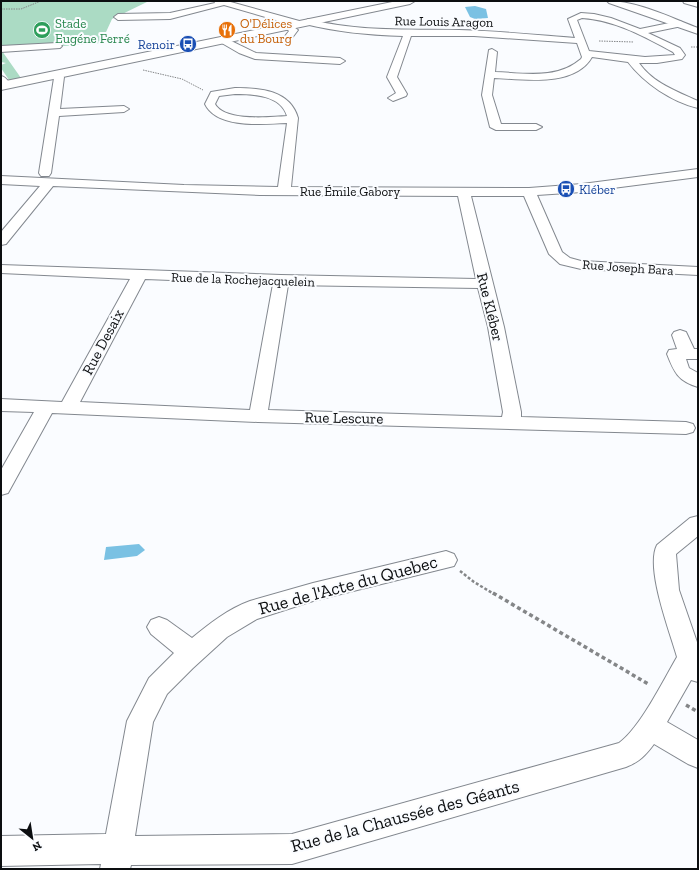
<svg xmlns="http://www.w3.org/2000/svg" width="699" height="870" viewBox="0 0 699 870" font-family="'Zilla Slab',serif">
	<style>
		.green { fill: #abdbc4 }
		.water { fill: #7ac1e3 }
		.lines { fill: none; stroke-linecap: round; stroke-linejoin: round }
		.minor-casing { stroke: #83888f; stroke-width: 2 }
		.major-casing { stroke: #83888f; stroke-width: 2 }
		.path-far2 { stroke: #848688; stroke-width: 1; stroke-dasharray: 1.5 1; stroke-linecap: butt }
		.path-far1 { stroke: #848688; stroke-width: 2.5; stroke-dasharray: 3 2; stroke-linecap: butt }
		.path { stroke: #848688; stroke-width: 3.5; stroke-dasharray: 4 3; stroke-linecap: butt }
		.minor { fill: #fff; fill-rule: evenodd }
		.major { fill: #fff; fill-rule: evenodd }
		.labels { text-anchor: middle; stroke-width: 4; stroke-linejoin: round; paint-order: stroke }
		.far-street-label { font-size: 13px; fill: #0c0e10; stroke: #fafcff }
		.far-leisure-label { font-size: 13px; fill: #27864d; stroke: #fafcff; text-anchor: start }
		.far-food-label { font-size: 13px; fill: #c56008; stroke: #fafcff; text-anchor: start }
		.far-transit-label { font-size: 13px; fill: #164399; stroke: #fafcff; text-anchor: end }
		.street-label { font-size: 15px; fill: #0c0e10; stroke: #fafcff }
		.near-street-label { font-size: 18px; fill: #0c0e10; stroke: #fafcff }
	</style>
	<rect width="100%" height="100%" fill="#fafcff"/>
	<polygon class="green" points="1,1 149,1 112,19 101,43 2,51 21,78 9,80 1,68 1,65 6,63 1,62"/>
	<g class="water">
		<polygon points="475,6 486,9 488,18 475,19 470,17 465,7"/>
		<polygon points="139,544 145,550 137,556 104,560 106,547"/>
	</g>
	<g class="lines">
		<defs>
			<g id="minor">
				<polygon points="214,1 227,1 303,22 304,24 300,27 224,5 170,19 118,20 114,17 118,14 170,13 215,3"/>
				<polygon points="683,1 698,2 698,7 684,3"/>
				<path d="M581 13 594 14 611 18 640 29 679 21 682 22 683 24 682 26 648 33 680 48 685 55 682 59 657 63H639C653 83 676 91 698 101V108C672 102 644 83 628 62L592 57C574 88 523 79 494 78L492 95 501 124H536L542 127 536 130H496L490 127 482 95 489 50 492 49 497 52 495 72C524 73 557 80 581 59L582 57 577 43 474 36H411L397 77 407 94 406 96 393 101 388 98 396 93 387 77 403 36C369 35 337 32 305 24L304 22 308 19C358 32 408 29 459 30 498 31 537 35 575 38L568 19ZM582 18C615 20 645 37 673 52L675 55 645 57 589 51 577 20Z"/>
				<polygon points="288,23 298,30 289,42 286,43 282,40 289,31 284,26"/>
				<polygon points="223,37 256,53 340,58 345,61 340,64 255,59 239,53 220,42 219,40 220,38"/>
				<polygon points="57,43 60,44 62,46 60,48 1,52 1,46"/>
				<polygon points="57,72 60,73 64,77 60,109 124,106 129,109 124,112 59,116 51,173 49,176 41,176 39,173 54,78 52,75"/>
				<path d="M1 76C6 77 8 81 11 85L10 87 6 88 1 85Z"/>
				<path d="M235 88C260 88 290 90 298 118L291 187 529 188 582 184 698 169V177L582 192 537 195 562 252 570 258 581 261 698 267V275L581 269 560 264 549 254 524 196H471L504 327 521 412V417L686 422 693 424 695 428 693 432 686 434 258 422 52 413 8 493 1 495V470L34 412 1 411V399L62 402 130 279 1 273V265L281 275 476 279 458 196 260 195 53 186 6 244 1 245V232L40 186 1 184V176L184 185 278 187 287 123C263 124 217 129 205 104L211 92ZM235 94C253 94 281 95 287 116 270 117 225 122 215 104L219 96ZM145 279 273 284 250 410 80 402ZM288 285 478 288 488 327 503 412 502 417 268 410Z"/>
				<path d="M680 330 686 332 694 349H698V359H686L689 368 698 373V387C678 381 674 372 667 354L669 350 677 349 672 335 674 332Z"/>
				<path d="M698 516V536L676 554 679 590 698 645V682L691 680 667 722 698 740V768L688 764 654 744C646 755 639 762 626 767L292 864 131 865 130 869H100L101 864 1 866V836L106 834 127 721 149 678 174 653 151 634 147 627 151 620 159 617 167 620 192 638C209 624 228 609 250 601L313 583 446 551 454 554 457 560 454 566 313 601 257 619 227 637 193 668 167 694 153 722 135 836 292 834 619 743C640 728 663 681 677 657 670 632 645 568 657 545L690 518Z"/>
			</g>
			<g id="major">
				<polygon points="397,1 415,1 410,4 1,90 1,82"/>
				<path d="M607 1C638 1 669 17 698 28V34L609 3Z"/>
			</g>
		</defs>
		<use href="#minor" class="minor-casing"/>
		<use href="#major" class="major-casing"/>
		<g class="path-far2">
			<polyline points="1,9 21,9 41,1"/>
			<polyline points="599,41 634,42"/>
			<polyline points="691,47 698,47"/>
			<polyline points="143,70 182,79 203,90"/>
		</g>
		<polyline class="path-far1" points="460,571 474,582 494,594"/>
		<g class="path">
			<polyline points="493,593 650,685"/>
			<polyline points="686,705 698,712"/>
		</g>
		<use href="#minor" class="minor"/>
		<use href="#major" class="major"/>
	</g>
	<defs>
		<symbol id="stadium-disc" viewBox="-11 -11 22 22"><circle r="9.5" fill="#2e9e5b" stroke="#fafcff"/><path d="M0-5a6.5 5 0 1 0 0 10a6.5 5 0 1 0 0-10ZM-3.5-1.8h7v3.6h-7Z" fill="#fff"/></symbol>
		<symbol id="restaurant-disc" viewBox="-11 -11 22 22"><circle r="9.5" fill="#e8710a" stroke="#fafcff"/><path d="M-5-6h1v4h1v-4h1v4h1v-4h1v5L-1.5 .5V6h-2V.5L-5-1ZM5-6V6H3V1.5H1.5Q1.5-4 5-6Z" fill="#fff"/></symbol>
		<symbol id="bus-disc" viewBox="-11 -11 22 22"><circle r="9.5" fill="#1a4fb4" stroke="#fafcff"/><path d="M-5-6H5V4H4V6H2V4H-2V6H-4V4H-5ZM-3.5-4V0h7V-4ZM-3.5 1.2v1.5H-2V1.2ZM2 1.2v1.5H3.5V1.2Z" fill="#fff"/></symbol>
	</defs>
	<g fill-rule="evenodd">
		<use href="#stadium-disc" x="32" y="20" width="20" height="20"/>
		<use href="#restaurant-disc" x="217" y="20" width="20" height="20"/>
		<use href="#bus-disc" x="178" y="34" width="20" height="20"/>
		<use href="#bus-disc" x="556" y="179" width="20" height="20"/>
	</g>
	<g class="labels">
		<g class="far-street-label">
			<text transform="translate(444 21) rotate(1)" y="5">Rue Louis Aragon</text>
			<text x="350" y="196">Rue Émile Gabory</text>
			<text transform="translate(628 267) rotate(4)" y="5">Rue Joseph Bara</text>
			<text transform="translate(243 279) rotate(2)" y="5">Rue de la Rochejacquelein</text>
		</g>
		<g class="far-leisure-label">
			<text x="55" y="28">Stade<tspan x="55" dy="15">Eugéne Ferré</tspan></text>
		</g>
		<g class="far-food-label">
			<text x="240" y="28">O'Délices<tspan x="240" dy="15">du Bourg</tspan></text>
		</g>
		<g class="far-transit-label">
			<text x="175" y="49">Renoir</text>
			<text x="579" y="194" text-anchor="start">Kléber</text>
		</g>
		<g class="street-label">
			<text transform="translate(490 307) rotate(76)" y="5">Rue Kléber</text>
			<text transform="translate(103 342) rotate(-62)" y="5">Rue Desaix</text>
			<text transform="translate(344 418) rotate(1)" y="5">Rue Lescure</text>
		</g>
		<g class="near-street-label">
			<text transform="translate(348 585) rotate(-15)" y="6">Rue de l'Acte du Quebec</text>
			<text transform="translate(405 816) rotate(-15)" y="6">Rue de la Chaussée des Géants</text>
		</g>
	</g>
	<rect width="699" height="870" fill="none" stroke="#0c0e10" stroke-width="4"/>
	<g transform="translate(32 838) rotate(150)" stroke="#fafcff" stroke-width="3" paint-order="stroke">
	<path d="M0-3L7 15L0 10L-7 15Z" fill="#0c0e10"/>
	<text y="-6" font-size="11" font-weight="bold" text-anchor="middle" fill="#0c0e10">N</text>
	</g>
</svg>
